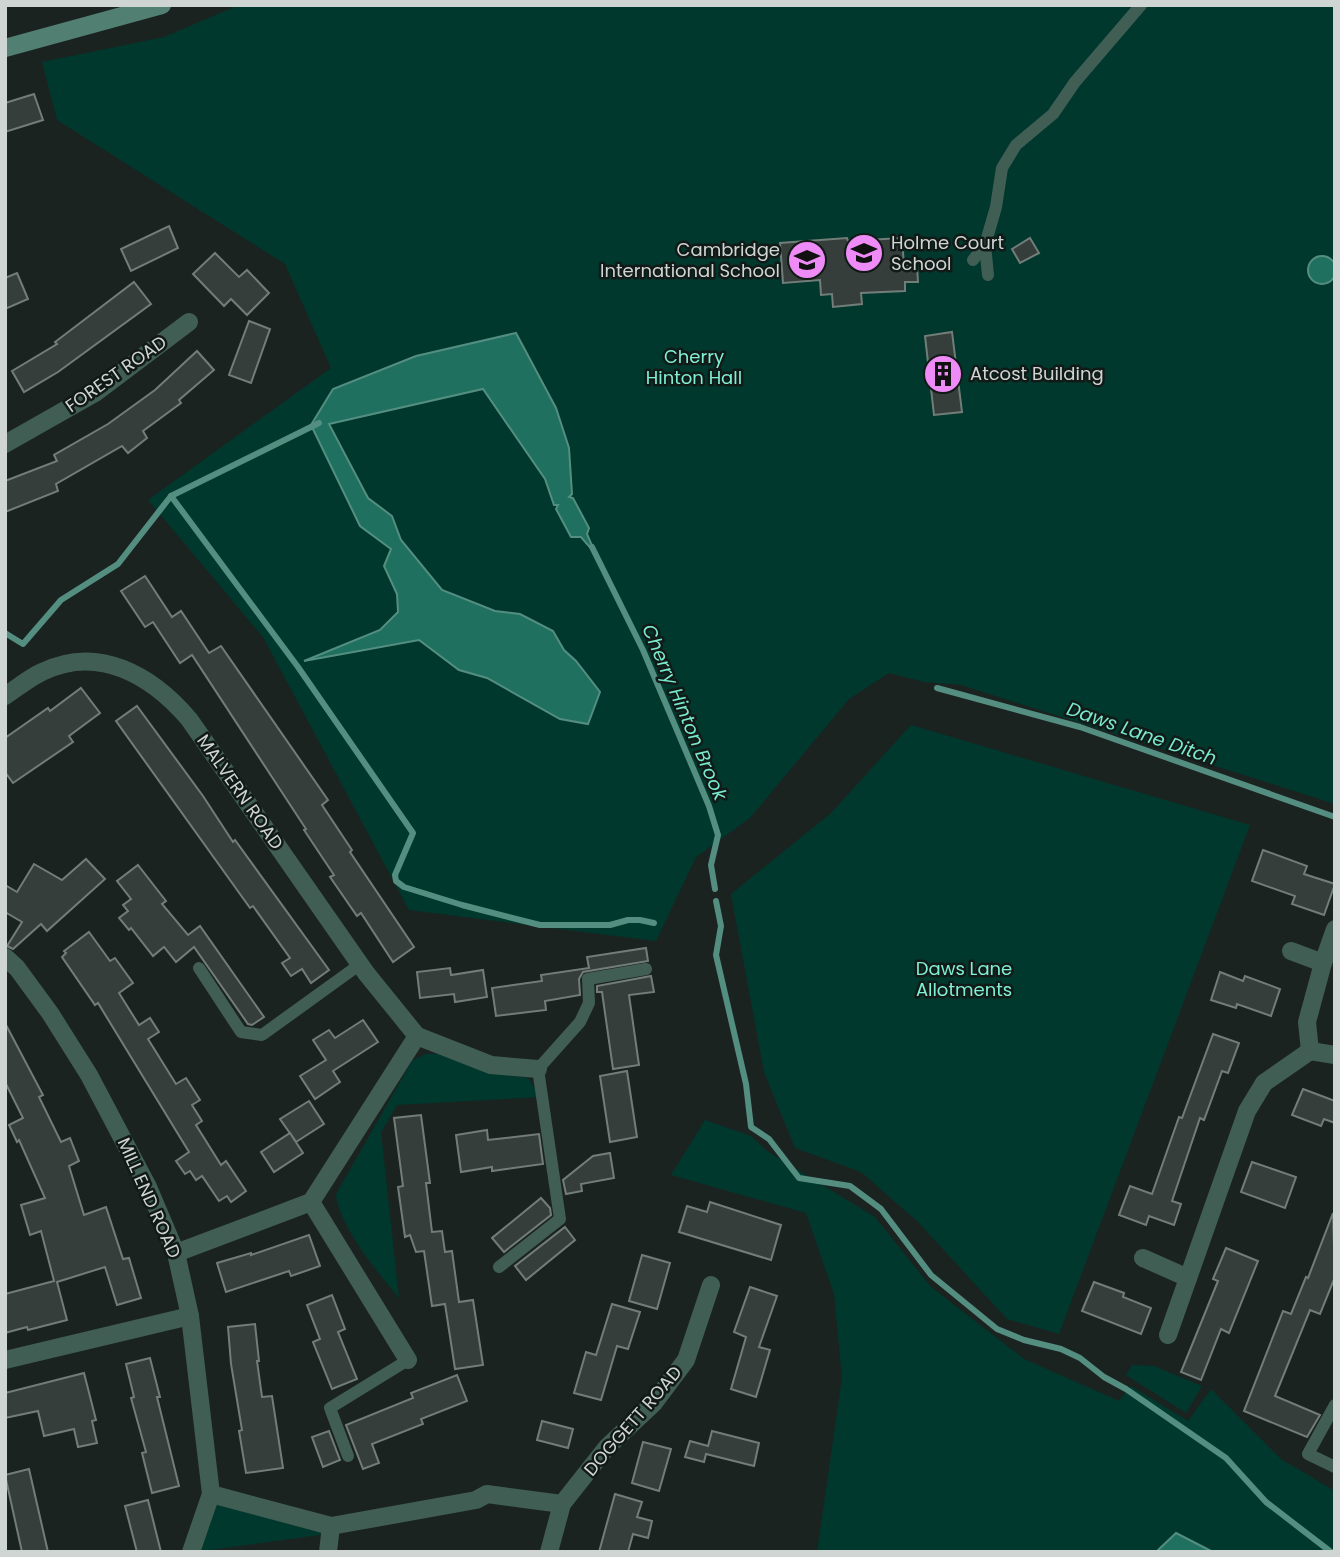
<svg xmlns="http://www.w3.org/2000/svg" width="1340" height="1557" viewBox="0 0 1340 1557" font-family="Poppins,sans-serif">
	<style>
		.green { fill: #00382d }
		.water { fill: #1f705e; stroke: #548e81; stroke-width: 2 }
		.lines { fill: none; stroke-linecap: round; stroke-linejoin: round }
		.stream { stroke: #548e81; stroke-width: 6 }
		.building { fill: #353e3b; stroke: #727d79; stroke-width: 2 }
		.lane { stroke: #415e55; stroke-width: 12 }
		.street { stroke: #415e55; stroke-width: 18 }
		.secondary { stroke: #518073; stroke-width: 18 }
		.labels { text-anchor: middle; stroke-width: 5; stroke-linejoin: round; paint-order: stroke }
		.poi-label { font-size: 18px; fill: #cfd5d3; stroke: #121a18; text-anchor: start }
		.park-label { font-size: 18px; fill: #7ff0d3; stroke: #121a18 }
		.street-label { font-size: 18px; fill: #cfd5d3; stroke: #121a18 }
		.water-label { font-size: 19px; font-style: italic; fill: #78e9cc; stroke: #121a18 }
	</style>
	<rect width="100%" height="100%" fill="#1b2321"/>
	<g class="green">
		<polygon points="239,5 1335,5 1335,804 961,685 924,682 889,673 849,699 750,818 696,857 656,941 409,910 263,637 148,500 331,368 285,264 57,120 42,62 164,37"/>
		<polygon points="911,725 1250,825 1059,1334 1007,1319 918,1222 861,1172 795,1148 764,1072 731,894 831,813"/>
		<path d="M425 1054H440L484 1071 528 1078 541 1097 397 1105 381 1132 399 1298C379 1274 338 1225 336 1194L412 1061Z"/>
		<polygon points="705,1120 751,1136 767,1151 875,1217 931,1287 1024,1359 1119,1401 1131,1386 1188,1421 1211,1389 1281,1459 1335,1491 1335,1552 1213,1552 1176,1533 1156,1552 817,1552 842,1378 834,1294 806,1213 671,1175"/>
		<polygon points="1132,1365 1154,1366 1202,1386 1186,1413 1126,1375"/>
		<polygon points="214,1501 327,1529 327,1534 196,1552"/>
	</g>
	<g class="water">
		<circle cx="1322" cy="270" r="14"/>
		<polygon points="516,333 556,408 569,448 572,494 569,497 573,498 589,528 587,534 595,553 581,537 571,537 556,509 558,505 554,505 545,479 483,389 329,424 368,498 392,516 401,540 442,590 495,611 520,614 553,631 564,650 576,661 600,692 588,724 560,719 487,678 459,670 419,640 304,661 380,630 398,612 397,594 384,566 391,549 360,526 311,425 333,389 416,356"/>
		<polygon points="1176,1533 1213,1552 1156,1552"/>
	</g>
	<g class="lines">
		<g class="stream">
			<polyline points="171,496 298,667 413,833 395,875 396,881 404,887 462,905 540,925 610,925 628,920 640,920 654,923"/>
			<polyline points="592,547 643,650 709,806 718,835 711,865 715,889"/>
			<polyline points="5,633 23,644 61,600 118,564 171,496 319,423"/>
			<polyline points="937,688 1080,727 1335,817"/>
			<polyline points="716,901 721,926 716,955 746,1084 751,1127 769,1139 799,1178 850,1186 881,1209 931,1275 997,1329 1024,1340 1061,1349 1080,1358 1104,1377 1126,1389 1226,1458 1266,1502 1331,1552"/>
		</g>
	</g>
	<g class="building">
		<polygon points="34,94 43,120 5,132 5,103"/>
		<polygon points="169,226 178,248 131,271 121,249"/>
		<polygon points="847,238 848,241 902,238 904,266 917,266 918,282 905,282 905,291 861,293 862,304 833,307 832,294 821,295 820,280 783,283 780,243"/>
		<polygon points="1030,238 1039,253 1020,263 1012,249"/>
		<polygon points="215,253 239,277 247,270 269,293 247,315 231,299 224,306 193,274"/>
		<polygon points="17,273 28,299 5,309 5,278"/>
		<polygon points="134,282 151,304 58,372 24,392 12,371 57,344 55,342"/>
		<polygon points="249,321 270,329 251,383 229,375"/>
		<polygon points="952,332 962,412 934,415 925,336"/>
		<polygon points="197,351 214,370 179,400 181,403 143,431 147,438 128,453 122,446 56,484 58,491 5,512 5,481 57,461 54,455 108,424 155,390"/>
		<polygon points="145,576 172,617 181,611 209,653 221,646 328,800 322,805 352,850 350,852 414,947 393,962 361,913 357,916 330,877 334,875 304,830 306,829 192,655 180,663 153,622 145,627 121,591"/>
		<polygon points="81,688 100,713 69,736 73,742 13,783 5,772 5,738 48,708 50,711"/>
		<polygon points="137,706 203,796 233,842 235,840 329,970 311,983 302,969 291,976 282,963 290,958 253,906 250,908 116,721"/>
		<polygon points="1263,850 1307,866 1304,874 1335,884 1324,915 1292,904 1295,896 1252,881"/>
		<polygon points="86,859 105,879 47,931 41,924 13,949 7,946 22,922 5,912 5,885 17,892 34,864 62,880"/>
		<polygon points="138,865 166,901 162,904 188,935 200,926 264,1017 252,1025 248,1024 194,947 176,962 164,947 153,956 131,928 129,930 119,918 128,911 123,905 131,899 117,881"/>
		<polygon points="89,932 110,961 115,958 133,983 119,993 139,1025 150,1018 159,1032 148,1039 176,1084 186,1078 200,1100 192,1105 202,1121 196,1125 221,1165 226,1161 246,1191 231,1202 227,1196 219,1201 202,1176 196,1180 190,1171 185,1174 176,1161 189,1152 98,1003 95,1005 62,957 66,953 64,951"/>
		<polygon points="646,948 648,961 583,972 579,979 580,995 545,1001 546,1010 496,1016 492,988 542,981 541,975 589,968 587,957"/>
		<polygon points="450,968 451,975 483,970 487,997 455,1002 454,994 420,998 417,972"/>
		<polygon points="1220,972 1243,981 1245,976 1280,989 1271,1016 1237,1004 1236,1008 1211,1000"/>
		<polygon points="651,976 654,992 629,995 639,1065 613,1069 602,992 597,992 597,986"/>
		<polygon points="363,1020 378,1042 333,1071 340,1082 315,1099 300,1076 326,1060 313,1040 329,1030 335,1038"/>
		<polygon points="5,1023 43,1095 39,1097 61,1142 70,1138 79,1161 69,1166 84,1215 106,1207 123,1259 129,1258 141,1298 117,1305 105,1267 57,1282 67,1320 28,1330 27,1327 5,1333 5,1294 54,1281 41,1231 30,1235 21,1205 45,1198 19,1140 17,1142 9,1125 23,1118 5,1082"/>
		<polygon points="1213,1034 1239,1043 1228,1073 1222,1071 1204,1120 1200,1118 1172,1201 1181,1204 1174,1225 1149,1216 1146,1225 1119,1215 1130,1186 1152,1194 1179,1117 1182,1118"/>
		<polygon points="627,1071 637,1137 610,1142 600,1076"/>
		<polygon points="1303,1089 1335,1101 1335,1123 1324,1119 1321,1126 1292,1115"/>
		<polygon points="309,1101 324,1124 296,1142 280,1119"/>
		<polygon points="421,1115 430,1183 426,1183 432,1232 442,1231 445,1252 452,1251 459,1302 473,1300 483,1365 455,1369 445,1304 432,1306 424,1251 416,1252 410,1235 405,1237 398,1187 403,1186 394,1118"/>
		<polygon points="487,1130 488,1140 539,1134 543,1164 492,1171 492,1167 461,1172 456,1135"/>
		<polygon points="290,1133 303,1153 274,1172 261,1152"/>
		<polygon points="610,1153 614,1178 581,1184 582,1191 566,1194 563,1180 593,1156"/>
		<polygon points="1252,1162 1296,1177 1285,1208 1241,1192"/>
		<polygon points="541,1198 550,1208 551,1215 504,1252 492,1238"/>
		<polygon points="710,1202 781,1225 771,1260 679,1232 687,1206 707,1212"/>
		<polygon points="1333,1213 1335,1277 1320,1314 1310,1310 1275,1396 1320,1415 1307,1437 1244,1411 1283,1311 1291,1314 1306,1277 1308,1278"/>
		<polygon points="565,1227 575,1240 526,1280 515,1266"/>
		<polygon points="309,1235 320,1266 291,1276 289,1271 226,1292 217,1263 251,1253 251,1255"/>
		<polygon points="1226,1248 1258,1261 1229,1333 1221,1329 1201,1380 1181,1372 1218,1281 1213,1279"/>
		<polygon points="642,1255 670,1263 657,1309 629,1301"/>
		<polygon points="1094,1282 1124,1293 1123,1297 1151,1308 1141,1334 1082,1311"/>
		<polygon points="750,1287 777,1296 759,1347 770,1350 756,1397 731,1389 746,1337 734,1332"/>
		<polygon points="332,1295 345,1329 338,1332 357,1379 332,1389 313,1342 320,1339 307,1305"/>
		<polygon points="612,1304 640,1312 628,1349 617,1346 601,1400 574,1393 586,1352 596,1355"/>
		<polygon points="255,1324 259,1361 257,1361 262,1397 272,1396 283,1468 246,1473 239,1431 242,1430 231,1364 228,1327"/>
		<polygon points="150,1358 160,1397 157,1397 179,1486 152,1493 142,1453 146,1452 131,1398 134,1397 126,1364"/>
		<polygon points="84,1373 96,1420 92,1421 97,1443 78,1447 74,1429 44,1436 38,1411 5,1418 5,1393"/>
		<polygon points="457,1375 467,1401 421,1419 423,1424 372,1444 379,1463 363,1469 346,1425 413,1398 411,1393"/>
		<polygon points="542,1421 573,1429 568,1448 537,1440"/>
		<polygon points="329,1431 340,1460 323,1467 312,1437"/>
		<polygon points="712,1431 759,1443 754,1466 706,1454 704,1462 685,1457 690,1441 708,1446"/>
		<polygon points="643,1442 671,1449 659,1491 632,1483"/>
		<polygon points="29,1469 48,1552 22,1552 5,1475"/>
		<polygon points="615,1494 642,1502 637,1517 652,1521 648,1538 633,1534 628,1552 599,1552"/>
		<polygon points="148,1500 161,1552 137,1552 125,1506"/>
	</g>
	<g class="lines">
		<g class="lane">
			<polyline points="973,260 985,245"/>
			<polyline points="988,275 985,245 996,207 1002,168 1016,145 1053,114 1075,82 1141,5"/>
			<polyline points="199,968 241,1032 262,1035 359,965"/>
			<polyline points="499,1267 560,1219 538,1069 580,1022 589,1003 588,979 646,969"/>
			<polyline points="1335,1405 1308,1454 1335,1467"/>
			<polyline points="348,1456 330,1408 408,1360"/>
		</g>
		<g class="street">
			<polyline points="5,444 95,393 189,322"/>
			<path d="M5 696C17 688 29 678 42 672 99 644 152 676 189 719L366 973 417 1036 311 1202 176 1253"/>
			<polyline points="1291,951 1323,963"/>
			<polyline points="5,957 17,968 50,1013 89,1075 148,1187 176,1253 190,1316 211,1494 191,1552"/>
			<polyline points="417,1036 491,1065 538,1069"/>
			<polyline points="1310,1051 1307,1022 1323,963 1335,929"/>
			<polyline points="311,1202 408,1360"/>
			<polyline points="1143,1258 1188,1278"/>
			<polyline points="1168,1335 1247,1111 1264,1083 1310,1051 1335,1055"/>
			<polyline points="5,1360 190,1316"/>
			<polyline points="211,1494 331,1526 476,1500 487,1494 562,1504"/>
			<polyline points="328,1552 331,1526"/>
			<polyline points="549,1552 562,1504 607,1447 653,1404 686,1360 711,1285"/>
		</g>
		<polyline class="secondary" points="5,48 162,5"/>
	</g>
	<defs>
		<symbol id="school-disc" viewBox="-11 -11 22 22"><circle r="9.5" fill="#ef8bf6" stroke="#121a18"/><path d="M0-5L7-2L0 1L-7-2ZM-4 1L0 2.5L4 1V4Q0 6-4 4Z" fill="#111"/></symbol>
		<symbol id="building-disc" viewBox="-11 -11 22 22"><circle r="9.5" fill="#ef8bf6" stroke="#121a18"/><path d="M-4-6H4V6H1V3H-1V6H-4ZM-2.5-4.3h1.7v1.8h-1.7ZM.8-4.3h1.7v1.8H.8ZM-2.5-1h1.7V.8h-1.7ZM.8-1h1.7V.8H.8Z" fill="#111"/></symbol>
	</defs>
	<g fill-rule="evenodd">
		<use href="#school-disc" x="842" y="231" width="44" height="44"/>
		<use href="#school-disc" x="785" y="238" width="44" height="44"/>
		<use href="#building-disc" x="921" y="352" width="44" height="44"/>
	</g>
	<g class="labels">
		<g class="poi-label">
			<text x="891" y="249">Holme Court<tspan x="891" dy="21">School</tspan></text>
			<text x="780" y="256" text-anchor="end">Cambridge<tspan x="780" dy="21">International School</tspan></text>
			<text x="970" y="380">Atcost Building</text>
		</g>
		<g class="park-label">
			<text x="694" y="363">Cherry<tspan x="694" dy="21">Hinton Hall</tspan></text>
			<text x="964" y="975">Daws Lane<tspan x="964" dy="21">Allotments</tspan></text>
		</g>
		<g class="street-label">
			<text transform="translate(116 374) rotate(-35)" y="6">FOREST ROAD</text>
			<text transform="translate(240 792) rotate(55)" y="6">MALVERN ROAD</text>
			<text transform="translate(149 1198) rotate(66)" y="6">MILL END ROAD</text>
			<text transform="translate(633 1421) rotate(-49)" y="6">DOGGETT ROAD</text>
		</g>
		<g class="water-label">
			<text transform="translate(685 712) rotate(67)" y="7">Cherry Hinton Brook</text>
			<text transform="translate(1142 733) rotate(19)" y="7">Daws Lane Ditch</text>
		</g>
	</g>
	<rect width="1340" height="1557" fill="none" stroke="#cfd5d3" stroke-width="14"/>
</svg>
